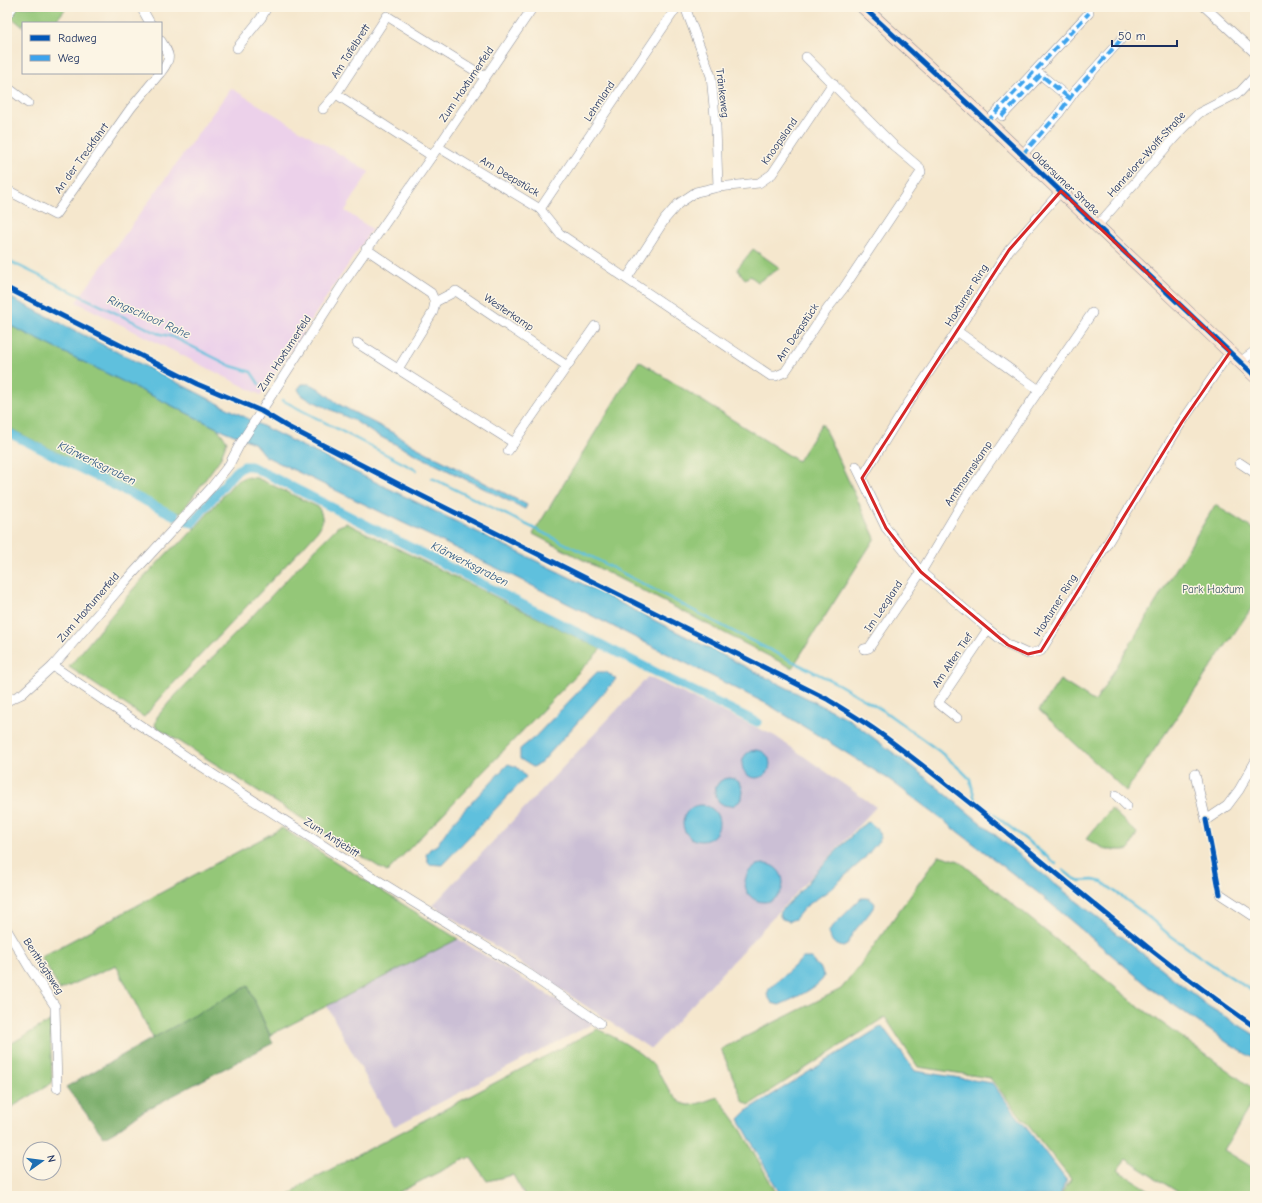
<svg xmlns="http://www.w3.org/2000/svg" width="1262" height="1203" viewBox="0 0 1262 1203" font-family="'Comic Neue',sans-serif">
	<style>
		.built { fill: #ecd1ea }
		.industrial { fill: #cbbfd5 }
		.green { fill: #94c778; stroke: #587b6b }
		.forest { fill: #77ac68; stroke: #496e63 }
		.water { fill: #5fc0dd; stroke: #3d789e }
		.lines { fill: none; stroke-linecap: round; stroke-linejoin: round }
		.stream { stroke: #5fc0dd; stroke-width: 2.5 }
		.canal { stroke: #5fc0dd; stroke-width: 9 }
		.minor-casing { stroke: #888b96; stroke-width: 10 }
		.secondary-casing { stroke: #888b96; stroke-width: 14 }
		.minor { stroke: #fff; stroke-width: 9 }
		.secondary { stroke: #fde4d1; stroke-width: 13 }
		.quiet { stroke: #3da3ed; stroke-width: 4; stroke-dasharray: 8 4; stroke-linecap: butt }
		.cycleway-casing { stroke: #fcf5e5; stroke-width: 8 }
		.cycleway { stroke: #0057b8; stroke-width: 5 }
		.marked { fill: none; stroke: #d62828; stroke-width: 3; stroke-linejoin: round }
		.labels { text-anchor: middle; stroke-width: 3; stroke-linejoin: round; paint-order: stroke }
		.street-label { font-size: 11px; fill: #1b2f5e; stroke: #fcf5e5 }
		.park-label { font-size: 11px; fill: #3f5d66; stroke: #fcf5e5 }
		.water-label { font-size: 12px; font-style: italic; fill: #2f5a84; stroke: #fcf5e5 }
	</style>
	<rect width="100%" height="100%" fill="#fcf5e5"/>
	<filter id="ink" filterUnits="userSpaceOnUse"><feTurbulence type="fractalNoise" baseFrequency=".025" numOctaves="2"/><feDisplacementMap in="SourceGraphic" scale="8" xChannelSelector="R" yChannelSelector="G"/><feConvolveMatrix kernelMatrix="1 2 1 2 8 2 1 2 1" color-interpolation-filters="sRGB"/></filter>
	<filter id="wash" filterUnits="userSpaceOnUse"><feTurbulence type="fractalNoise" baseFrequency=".012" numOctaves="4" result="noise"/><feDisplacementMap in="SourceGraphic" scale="16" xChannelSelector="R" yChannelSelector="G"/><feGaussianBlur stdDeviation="0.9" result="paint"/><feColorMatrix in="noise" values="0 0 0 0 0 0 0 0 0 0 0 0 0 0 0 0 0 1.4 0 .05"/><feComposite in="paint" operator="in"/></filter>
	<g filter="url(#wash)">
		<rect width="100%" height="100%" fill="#f5e7cd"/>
		<polygon class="built" points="231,88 369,172 345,211 372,229 261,395 76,302"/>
		<g class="industrial">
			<polygon points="648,677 775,736 876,807 651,1049 433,905"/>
			<polygon points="458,939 594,1023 393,1127 327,1006"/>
		</g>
		<g class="green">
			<polygon points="17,7 67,7 54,23 23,23 23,27 10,16"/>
			<polygon points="753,249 780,268 758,282 750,276 745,279 737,269"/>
			<polygon points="7,324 217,428 227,441 220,459 181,513 174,512 7,427"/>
			<polygon points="639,361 798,461 822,423 875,538 792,668 533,534"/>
			<path d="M245 477 257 478 318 507C329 524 316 532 306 544L169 688 144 717 69 667 134 588 171 549 182 542 196 527 235 482Z"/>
			<polygon points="1215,505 1255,530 1255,603 1126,791 1039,710 1060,680 1095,702"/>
			<polygon points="346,523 601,649 387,872 155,726 157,717 171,700 238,631 305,560 337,527"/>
			<polygon points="1111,809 1137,833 1129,850 1107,850 1086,839"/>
			<polygon points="282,828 458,939 270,1035 248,987 153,1038 116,965 60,990 41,957"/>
			<polygon points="939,855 959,861 1137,1005 1255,1090 1255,1097 1224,1150 1255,1169 1255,1196 1184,1196 1126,1159 1117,1170 1159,1196 1060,1196 1071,1179 990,1078 918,1067 885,1017 749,1105 743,1101 721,1049 841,989 858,968"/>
			<polygon points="50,1021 52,1083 7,1110 7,1046"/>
			<path d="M597 1029C615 1037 635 1048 650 1062 662 1072 671 1103 688 1105 695 1106 710 1099 718 1097L739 1126 778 1196H525L513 1175 487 1181 471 1158 465 1159 391 1196H289L301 1185Z"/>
		</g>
		<polygon class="forest" points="248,986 273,1043 140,1113 120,1128 104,1137 66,1087 153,1038"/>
		<g class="water">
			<polygon points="7,296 296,443 573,579 850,720 920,773 1044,875 1208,1006 1255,1035 1255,1059 1232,1046 1153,990 1037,892 890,780 769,705 517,578 265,456 254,443 217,428 7,324"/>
			<polygon points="302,384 309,384 318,388 340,405 397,435 414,446 527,505 525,509 373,433 355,421 302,396 298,389"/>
			<polygon points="597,672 606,672 616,679 541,763 533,767 520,759 520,749 536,736"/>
			<circle cx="756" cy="764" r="14"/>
			<polygon points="508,764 517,767 526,777 442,865 429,864 426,855 430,849 437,845 452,823"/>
			<circle cx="729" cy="792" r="14"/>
			<circle cx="701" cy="823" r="18"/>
			<polygon points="870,822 875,827 877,828 881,838 863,860 828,891 805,907 795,919 789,921 782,919 779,915 783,909 804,887 817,871 859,828 866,823"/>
			<circle cx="764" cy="883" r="19"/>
			<path d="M861 898C868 898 871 898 875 904 868 919 852 929 847 945L843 947C834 944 831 942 828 933L833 926Z"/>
			<path d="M803 958H812L814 963 820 967 824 976C822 986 789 1001 779 1005L772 1003 767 995 769 989Z"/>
			<polygon points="882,1026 915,1071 992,1083 1067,1181 1059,1196 781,1196 739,1119 748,1110"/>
		</g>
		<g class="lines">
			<g class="stream">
				<polyline points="7,260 157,333 173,337 231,366 248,371 251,372 259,384"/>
				<polyline points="282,400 416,470"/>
				<polyline points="432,478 590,556 740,635 838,684 884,711 939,751 961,770 970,779 975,800 1024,838 1056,864"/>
				<polyline points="1063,870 1073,878 1080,881 1093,880 1102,882 1144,913 1167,933 1199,956 1255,993"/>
			</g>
			<g class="canal">
				<polyline points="7,432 175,516"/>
				<polyline points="189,522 192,523 234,473 244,466 251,466 671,680 757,722"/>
			</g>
		</g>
	</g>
	<g filter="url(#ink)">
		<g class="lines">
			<defs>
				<g id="minor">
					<polyline points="141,7 150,23"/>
					<polyline points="685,7 711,76 716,127 718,187"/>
					<polyline points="1205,7 1255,53"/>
					<polyline points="7,15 13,7"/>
					<path d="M161 41C170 55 172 58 161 72"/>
					<polyline points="237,48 261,18 267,7"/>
					<polyline points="7,87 28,103"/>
					<polyline points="323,109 336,94"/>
					<polyline points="1002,116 1041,75 1069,98"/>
					<polyline points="987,122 1089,13"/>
					<polyline points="438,147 540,209 560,234 771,376 776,376 785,372 828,308 843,289 921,172 920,168 894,146 806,57"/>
					<polyline points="1022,155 1059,113 1075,91 1125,35"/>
					<polyline points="432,156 336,94 387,16 485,77"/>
					<polyline points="7,190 55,215 131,108 160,73"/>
					<polyline points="540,209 677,7"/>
					<polyline points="1097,226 1176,136 1199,113 1240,92 1255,76"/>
					<polyline points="366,249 431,293 435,302 433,312 398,369"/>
					<polyline points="627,278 665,219 678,204 696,192 718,187 759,183 772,174 833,83"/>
					<polyline points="435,302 456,291 567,366"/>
					<polyline points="957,331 1039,390"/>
					<polyline points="357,343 514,443"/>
					<polyline points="1240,362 1255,351"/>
					<polyline points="508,451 595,326"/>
					<polyline points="1240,463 1255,473"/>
					<polyline points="856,466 886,528 921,572 988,629 1008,645 1028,654 1041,651 1182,422 1230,352"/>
					<polyline points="862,478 907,405 957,331 1009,250 1061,191"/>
					<polyline points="864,649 869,648 921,572 967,495 1092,313"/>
					<polyline points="53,666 197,764 366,873 523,970 600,1023"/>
					<polyline points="7,701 22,694 53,666 125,582 211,488 229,465 240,444 345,281 432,156 533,7"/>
					<polyline points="957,718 938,703 988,629"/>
					<polyline points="1195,774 1206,820 1227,806 1239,790 1255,762"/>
					<polyline points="1116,795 1127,806"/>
					<polyline points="1220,894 1255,917"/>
					<polyline points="7,930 29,967 55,1006 57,1088"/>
				</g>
				<polyline id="secondary" points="863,7 976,111 1255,376"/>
			</defs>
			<use href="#minor" class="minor-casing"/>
			<use href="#secondary" class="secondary-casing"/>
			<use href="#minor" class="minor"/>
			<use href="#secondary" class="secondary"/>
			<g class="quiet">
				<polyline points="1002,116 1041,75 1069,98"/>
				<polyline points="987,122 1089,13"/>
				<polyline points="1022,155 1059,113 1075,91 1125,35"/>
			</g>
			<defs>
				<g id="cycleway">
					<polyline points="863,7 976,111 1255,376"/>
					<path d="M7 288 197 384 261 411 286 426 410 490 827 699C846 711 867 723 885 737 1011 830 1126 938 1255 1027"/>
					<polyline points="1206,820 1220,894"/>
				</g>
			</defs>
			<use href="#cycleway" class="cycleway-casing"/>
			<use href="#cycleway" class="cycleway"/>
		</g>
	</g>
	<path class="marked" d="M1061 191 1230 352 1182 422 1041 651 1028 654 1008 645 921 572 886 528 862 478 1009 250Z"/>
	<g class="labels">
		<g class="street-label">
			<text transform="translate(350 51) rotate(-57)" y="4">Am Tafelbrett</text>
			<text transform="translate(466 84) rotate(-56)" y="4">Zum Haxtumerfeld</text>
			<text transform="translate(723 93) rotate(83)" y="4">Tränkeweg</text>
			<text transform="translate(599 101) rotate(-56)" y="4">Lehmland</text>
			<text transform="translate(779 141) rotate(-55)" y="4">Knoopsland</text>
			<text transform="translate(1146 154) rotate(-48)" y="4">Hannelore-Wolff-Straße</text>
			<text transform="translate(81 158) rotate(-54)" y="4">An der Treckfahrt</text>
			<text transform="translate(510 176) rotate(31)" y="4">Am Deepstück</text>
			<text transform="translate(1066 183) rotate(43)" y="4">Oldersumer Straße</text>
			<text transform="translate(966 295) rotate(-58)" y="4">Haxtumer Ring</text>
			<text transform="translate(509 312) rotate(34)" y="4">Westerkamp</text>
			<text transform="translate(797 332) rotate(-56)" y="4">Am Deepstück</text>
			<text transform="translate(284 353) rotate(-57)" y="4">Zum Haxtumerfeld</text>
			<text transform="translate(968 473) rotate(-56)" y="4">Amtmannskamp</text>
			<text transform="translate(1055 605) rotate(-58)" y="4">Haxtumer Ring</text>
			<text transform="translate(883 606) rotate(-56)" y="4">Im Leegland</text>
			<text transform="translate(88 607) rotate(-49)" y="4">Zum Haxtumerfeld</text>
			<text transform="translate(952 660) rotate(-56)" y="4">Am Alten Tief</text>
			<text transform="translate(332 837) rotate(33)" y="4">Zum Antjebitt</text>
			<text transform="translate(44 966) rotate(57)" y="4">Benthögtsweg</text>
		</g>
		<g class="park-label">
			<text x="1213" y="593">Park Haxtum</text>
		</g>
		<g class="water-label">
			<text transform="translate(149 317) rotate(24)" y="4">Ringschloot Rahe</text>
			<text transform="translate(97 463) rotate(26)" y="4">Klärwerksgraben</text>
			<text transform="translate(470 564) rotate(27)" y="4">Klärwerksgraben</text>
		</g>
	</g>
	<rect width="1262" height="1203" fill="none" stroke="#fcf5e5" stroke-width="24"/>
	<rect x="22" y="22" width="140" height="52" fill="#fcf5e5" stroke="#a2a6af"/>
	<rect x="30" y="35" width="20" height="6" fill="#0057b8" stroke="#a2a6af"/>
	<text x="58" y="42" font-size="12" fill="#1b2f5e">Radweg</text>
	<rect x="30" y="55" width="20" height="6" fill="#3da3ed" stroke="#a2a6af"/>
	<text x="58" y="62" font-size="12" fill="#1b2f5e">Weg</text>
	<g transform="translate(42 1161) rotate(76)"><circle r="19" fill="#fcf5e5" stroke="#a2a6af"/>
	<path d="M0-3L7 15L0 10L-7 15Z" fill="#1f6fb2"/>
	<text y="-6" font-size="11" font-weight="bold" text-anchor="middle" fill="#1b2f5e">N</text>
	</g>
	<path d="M1112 40v6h65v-6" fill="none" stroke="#1b2f5e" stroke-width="2"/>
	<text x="1118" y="40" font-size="12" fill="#1b2f5e" stroke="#fcf5e5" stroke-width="3" paint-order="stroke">50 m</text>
</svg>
